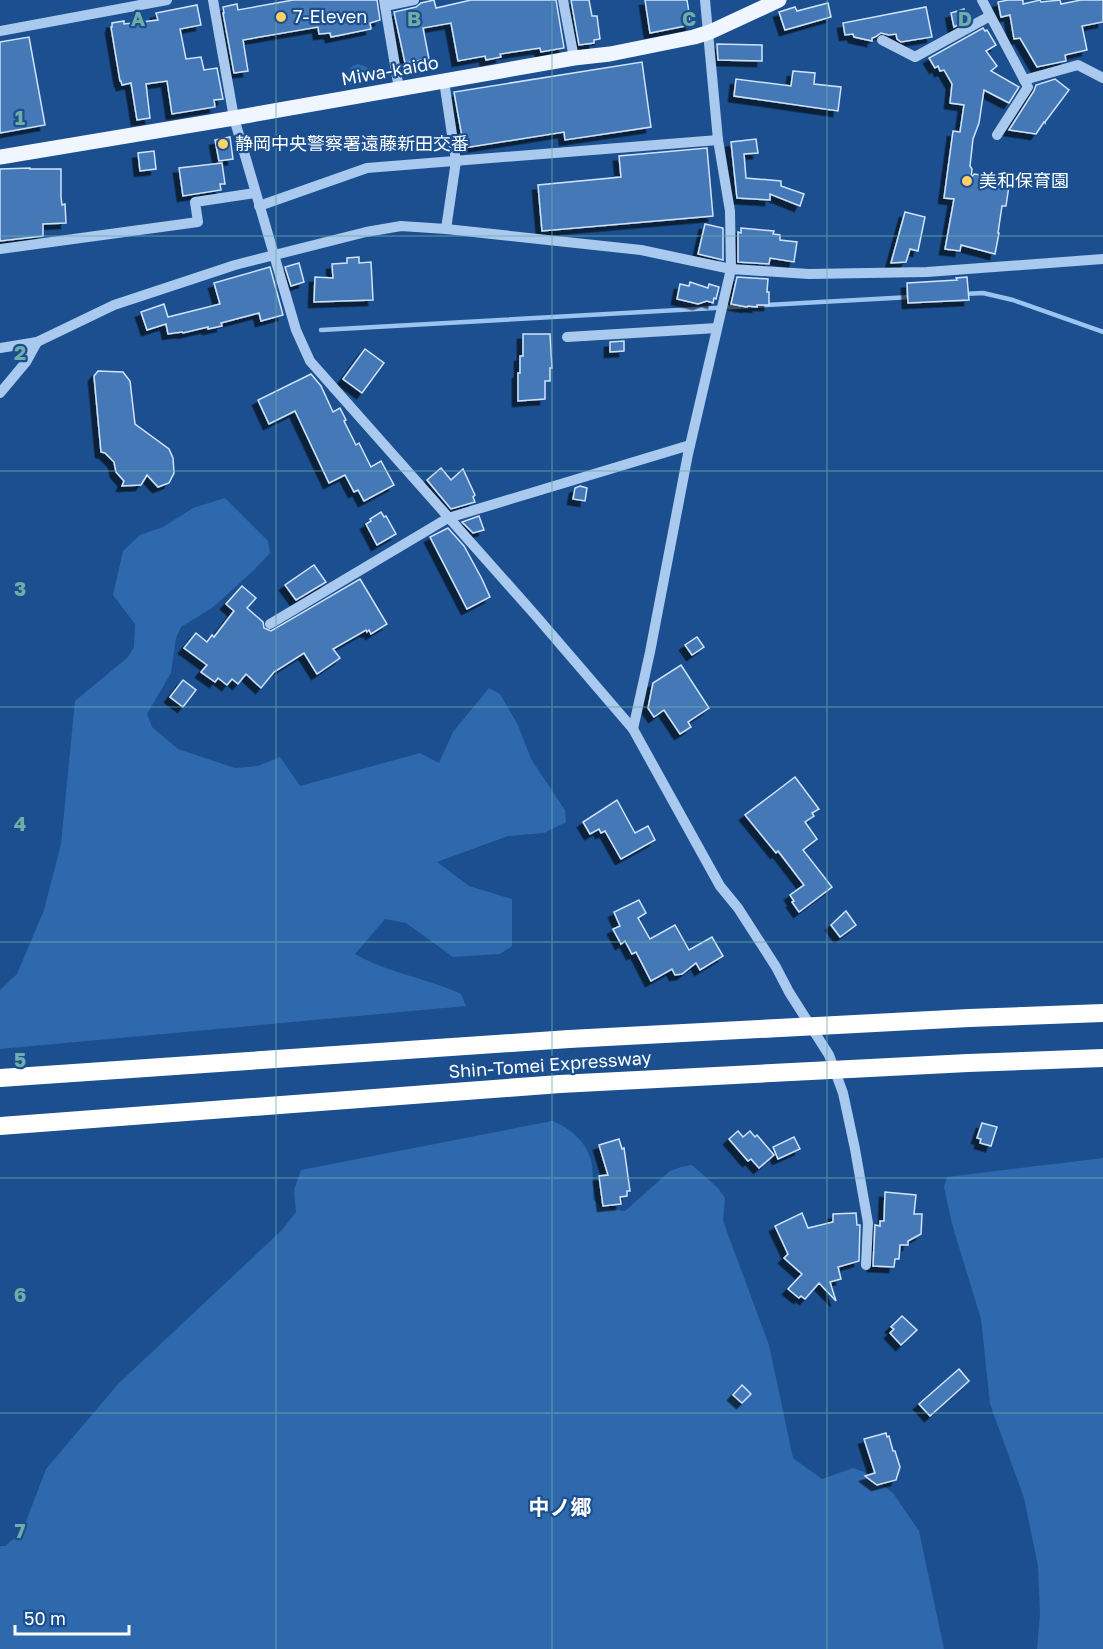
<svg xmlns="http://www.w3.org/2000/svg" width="1103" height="1649" viewBox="0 0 1103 1649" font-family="'Golos Text','Noto Sans JP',sans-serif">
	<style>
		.green { fill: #2e69ad }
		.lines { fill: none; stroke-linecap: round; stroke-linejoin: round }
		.stream { stroke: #9cc4f0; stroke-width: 4.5 }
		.building { fill: #4478b7; stroke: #cfe3fa; stroke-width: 1.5; filter: url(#shadow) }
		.minor { stroke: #a9c9ee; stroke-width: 10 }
		.major { stroke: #f0f6ff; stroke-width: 15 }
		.highway { stroke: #fff; stroke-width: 18 }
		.highway-bridge { stroke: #fff; stroke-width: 18 }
		.grid { fill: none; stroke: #6fada8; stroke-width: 1.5; stroke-opacity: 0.55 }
		.poi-dot { fill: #ffd166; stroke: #1b4f8f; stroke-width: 2 }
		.labels { text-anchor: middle; stroke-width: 4.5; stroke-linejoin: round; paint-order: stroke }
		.poi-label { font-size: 18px; fill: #fff; stroke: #1b4f8f; text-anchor: start }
		.street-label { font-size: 18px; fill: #fff; stroke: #1b4f8f }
		.quarter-label { font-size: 21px; font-weight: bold; fill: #fff; stroke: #1b4f8f }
		.grid-label { font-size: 20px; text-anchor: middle; font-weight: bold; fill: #6fada8; stroke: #1b4f8f; stroke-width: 4.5; stroke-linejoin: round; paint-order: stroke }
	</style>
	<defs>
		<filter id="shadow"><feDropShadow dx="-5.5" dy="5.5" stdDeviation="0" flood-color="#0009"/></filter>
	</defs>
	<rect width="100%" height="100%" fill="#1b4f8f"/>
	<g class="green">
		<path d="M358 64 367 67 371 81 350 85C347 76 347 67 358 64Z"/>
		<path d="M225 498 268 541 270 553 254 570 212 608 181 627 176 638 171 673 147 714 152 727 178 749 235 768 258 766 280 757 300 786 420 753 439 763 453 732 489 688 500 694 518 725 531 759 565 810 566 822 544 833 508 836 437 862 469 886 512 899V946L500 954 453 957 406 923 385 919 355 954C388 973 427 978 461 994L466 1006 0 1049V990L17 974 44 910 61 844 75 701 128 657 134 647 135 624 113 595 123 551 140 535 163 527 193 508Z"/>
		<path d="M552 1121C570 1127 589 1144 592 1165 593 1176 593 1188 593 1199L601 1207 625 1211 670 1171 681 1167 692 1165 718 1188 725 1198 723 1221 769 1345 793 1458 822 1479 853 1468 864 1472 893 1493 919 1531 944 1649H0V1546H5L22 1532 46 1469 118 1384 282 1230 296 1212 294 1190 301 1170Z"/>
		<polygon points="1103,1158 1103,1649 1037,1649 1040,1614 1038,1566 1024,1498 990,1404 981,1319 952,1224 944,1187 947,1177"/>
	</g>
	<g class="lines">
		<g class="stream">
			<polyline points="964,294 983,293 1013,300 1103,332"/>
			<polyline points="321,330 911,297"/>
		</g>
	</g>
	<g class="building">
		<polygon points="293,0 377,0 380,20 370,23 371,29 331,37 330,33 319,34 318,27 243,40 248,71 234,73 223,13 224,13 223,7 237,4 238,10"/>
		<polygon points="434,0 436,8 471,0 556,0 564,48 541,52 540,48 500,54 501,57 486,60 485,56 458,61 451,23 423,28 429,59 405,63 394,12 416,7 421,3"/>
		<polygon points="571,0 589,0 592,16 597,16 600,39 594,40 594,43 579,45"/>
		<polygon points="645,0 687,0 691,25 650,33"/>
		<polygon points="1008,0 1023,0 1023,4 1040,0 1041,2 1060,0 1061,4 1081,0 1103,0 1103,22 1082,26 1087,50 1065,55 1066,61 1037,67 1020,38 1014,39 1010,15 1001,17 998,2"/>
		<polygon points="828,3 831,17 785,30 779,12 795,7 797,11"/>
		<polygon points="197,5 201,25 180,29 186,59 201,57 204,70 217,68 223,99 214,100 215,107 172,114 167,81 146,84 150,118 137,120 131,83 122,85 121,81 120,81 111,27 112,27 112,23 124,21 124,24 158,20 156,13"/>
		<polygon points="926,7 932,37 901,42 897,39 896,34 889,35 881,33 875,37 872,38 872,41 854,37 853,34 845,35 843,23"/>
		<polygon points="964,9 967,20 954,27 951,13"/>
		<polygon points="983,28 985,31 987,30 996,45 986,51 997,66 991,71 1019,87 1009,103 984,90 979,123 973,139 970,166 972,169 971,178 974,174 1010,179 1006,206 1002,206 998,233 999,233 995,254 961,245 960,251 945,249 954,199 944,198 953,131 960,132 964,105 950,103 952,84 944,70 940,71 938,66 935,68 929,58"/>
		<polygon points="29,37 45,125 0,133 0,42"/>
		<polygon points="717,44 762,45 762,61 718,60"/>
		<polygon points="642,62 651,127 565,140 564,132 464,148 454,92"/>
		<polygon points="793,71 815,73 814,84 841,87 838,111 734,96 736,79 791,86"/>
		<polygon points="1055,79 1069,90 1045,122 1045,123 1044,122 1036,134 1009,130 1034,91 1036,85"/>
		<polygon points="230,137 233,159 219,161 215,140"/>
		<polygon points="756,139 758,153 744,154 746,178 781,181 781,186 804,194 800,206 770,194 770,200 737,198 731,142"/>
		<polygon points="707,148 713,216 542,231 538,185 621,177 619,156"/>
		<polygon points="154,151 156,169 140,171 138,153"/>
		<polygon points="222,163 225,184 220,184 221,190 183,196 179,168"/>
		<polygon points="30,168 30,169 61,169 61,197 62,205 65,204 66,223 43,224 43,236 0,241 0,169"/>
		<polygon points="905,212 925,217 918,251 910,249 906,262 891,263"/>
		<polygon points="705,224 723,228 723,260 698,254"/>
		<polygon points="741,228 774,231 773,234 780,235 780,240 797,242 794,262 770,258 769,264 738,262 738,232 741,233"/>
		<polygon points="359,257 359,263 371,262 373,300 314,302 315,277 333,278 332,264 347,263 347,258"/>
		<polygon points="299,263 304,282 291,286 285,267"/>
		<polygon points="270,267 283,315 261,321 259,313 221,323 222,326 208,329 208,327 183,333 182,332 168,334 166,324 147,330 141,312 164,304 168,317 220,304 214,283"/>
		<polygon points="737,277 768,279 767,292 769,292 769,305 757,305 757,307 748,306 747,307 731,304"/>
		<polygon points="967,277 969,300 908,303 907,283 957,280 956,278"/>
		<polygon points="690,282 708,288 709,284 719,287 716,299 714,298 713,303 707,301 698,304 677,299 680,284 689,286"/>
		<polygon points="523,334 550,334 552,368 550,368 550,381 545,381 545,399 518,401 518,373 520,373 520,356 523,356"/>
		<polygon points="624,341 624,351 610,352 610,342"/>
		<polygon points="365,349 384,363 362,393 343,379"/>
		<polygon points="98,371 123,372 130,381 135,424 169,449 173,458 174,473 169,483 158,487 147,475 141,485 122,486 124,481 116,472 114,462 105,453 101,452 94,376"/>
		<polygon points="311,374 321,386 333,412 340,408 346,420 344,421 356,445 359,443 371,467 381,461 394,485 364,501 358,490 354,492 345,475 329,483 295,411 269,424 258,400"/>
		<polygon points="441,468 451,480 463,469 475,495 473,497 475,502 451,509 427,480"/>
		<polygon points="580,486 587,488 585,501 573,499 575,488"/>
		<polygon points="381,512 384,517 386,516 396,534 377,545 366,524 371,521 370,519"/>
		<polygon points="479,516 484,530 473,533 462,522"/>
		<polygon points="448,528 464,546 482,579 490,597 467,609 430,537"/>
		<polygon points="314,565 326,582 296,600 285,585"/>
		<polygon points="360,579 387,624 371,634 369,630 367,632 366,630 333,649 340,658 317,674 304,653 274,672 261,688 246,674 238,684 232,679 227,685 218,678 215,682 201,672 207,665 184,648 196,633 207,642 212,635 214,637 234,611 226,604 242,586 256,598 247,608 263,622 264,628 271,631"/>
		<polygon points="697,637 704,647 692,655 685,645"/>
		<polygon points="681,665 709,708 688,722 691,727 680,734 664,710 654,717 648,708 653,683"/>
		<polygon points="183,680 196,690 183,707 170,697"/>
		<polygon points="795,777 819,809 812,813 814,816 805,822 817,839 803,850 832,887 799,912 792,902 794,901 790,895 804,885 778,851 776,853 745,815"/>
		<polygon points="617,800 635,833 648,826 655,840 621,859 605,831 601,833 599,829 590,834 583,822"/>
		<polygon points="639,900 646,913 638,918 650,939 675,925 689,950 712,937 723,956 700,970 696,963 682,974 675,975 672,969 651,981 636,952 632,954 625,941 621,944 613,929 620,926 614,912"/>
		<polygon points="846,911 856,925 840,937 831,925"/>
		<polygon points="982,1123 997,1127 991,1146 980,1143 981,1139 977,1138"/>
		<polygon points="738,1131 743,1137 750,1131 755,1137 757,1135 774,1155 759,1168 751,1159 748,1161 729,1139"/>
		<polygon points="794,1137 800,1149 778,1159 773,1147"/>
		<polygon points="619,1139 622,1149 624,1148 630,1191 627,1191 627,1196 620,1197 621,1204 603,1206 599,1176 608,1175 599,1145"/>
		<polygon points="885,1192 916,1195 914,1214 922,1214 921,1234 908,1241 908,1245 900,1245 899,1259 895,1259 894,1267 873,1266 875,1225 880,1226 880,1221 884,1221"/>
		<polygon points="802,1213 808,1228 833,1222 833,1214 856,1213 857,1225 860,1225 859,1261 838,1267 841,1279 830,1282 836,1301 819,1283 805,1299 801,1296 799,1298 788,1289 802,1274 784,1258 788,1254 775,1226"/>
		<polygon points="902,1316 917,1330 901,1345 890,1333 894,1329 891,1327"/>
		<polygon points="959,1369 969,1381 930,1416 919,1404"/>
		<polygon points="742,1385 751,1394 742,1403 733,1395"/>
		<polygon points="886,1433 887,1437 889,1436 893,1451 895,1451 900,1467 896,1480 877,1485 865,1476 875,1473 864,1439"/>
	</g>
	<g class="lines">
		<g class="minor">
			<polyline points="213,0 234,118 296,330 310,361 536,616 633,729 720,886 738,908 776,967 789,992 829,1055 843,1093 855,1149 868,1223 866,1265"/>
			<polyline points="384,0 399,89"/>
			<polyline points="563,0 574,58"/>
			<polyline points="982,0 1028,87 997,135"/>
			<polyline points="385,6 414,0"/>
			<polyline points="0,31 167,0"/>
			<polyline points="882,40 915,57 990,16"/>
			<polyline points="1024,80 1078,65 1103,78"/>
			<polyline points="444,81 456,161 446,229"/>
			<polyline points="259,206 367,168 718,140"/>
			<polyline points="0,249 198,222 195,202 255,193"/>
			<polyline points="567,337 717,328"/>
			<polyline points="0,348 37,342 114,305 235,265 366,232 401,226 446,229 641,250 731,269 809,274 927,272 1103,259"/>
			<polyline points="0,393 26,362 37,342"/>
			<polyline points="270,624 448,518 690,445"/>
			<polyline points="633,729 650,652 688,454 731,269 730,211 718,140 705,0"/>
		</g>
		<polyline class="major" points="0,157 234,118 574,58 610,54 694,37 710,32 779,0"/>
		<g class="highway">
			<polyline points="0,1078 569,1039"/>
			<polyline points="0,1126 560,1084"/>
		</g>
		<g class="highway-bridge">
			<polyline points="569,1039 969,1018 1103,1013"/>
			<polyline points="560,1084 968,1063 1103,1058"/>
		</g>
	</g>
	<path class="grid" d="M276 0V1649M552 0V1649M827 0V1649M0 236H1103M0 471H1103M0 707H1103M0 942H1103M0 1178H1103M0 1413H1103"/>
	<g class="poi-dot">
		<circle cx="281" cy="17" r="6"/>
		<circle cx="223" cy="144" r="6"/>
		<circle cx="967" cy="181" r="6"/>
	</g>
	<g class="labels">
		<g class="poi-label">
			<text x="293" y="23">7-Eleven</text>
			<text x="235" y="150">静岡中央警察署遠藤新田交番</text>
			<text x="979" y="187">美和保育園</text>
		</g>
		<g class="street-label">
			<text transform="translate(390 71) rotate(-10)" y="6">Miwa-kaido</text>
			<text transform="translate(550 1065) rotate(-4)" y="6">Shin-Tomei Expressway</text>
		</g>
		<g class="quarter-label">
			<text x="560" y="1515">中ノ郷</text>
		</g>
	</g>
	<g class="grid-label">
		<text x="138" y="26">A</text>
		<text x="414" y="26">B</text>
		<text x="689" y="26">C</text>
		<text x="965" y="26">D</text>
		<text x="20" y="125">1</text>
		<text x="20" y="360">2</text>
		<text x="20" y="596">3</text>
		<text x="20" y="831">4</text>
		<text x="20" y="1067">5</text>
		<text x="20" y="1302">6</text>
		<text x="20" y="1538">7</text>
	</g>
	<path d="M15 1625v9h114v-9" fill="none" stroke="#ffffff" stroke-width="3"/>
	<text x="24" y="1625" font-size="18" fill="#ffffff" stroke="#1b4f8f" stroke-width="4.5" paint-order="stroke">50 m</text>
</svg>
